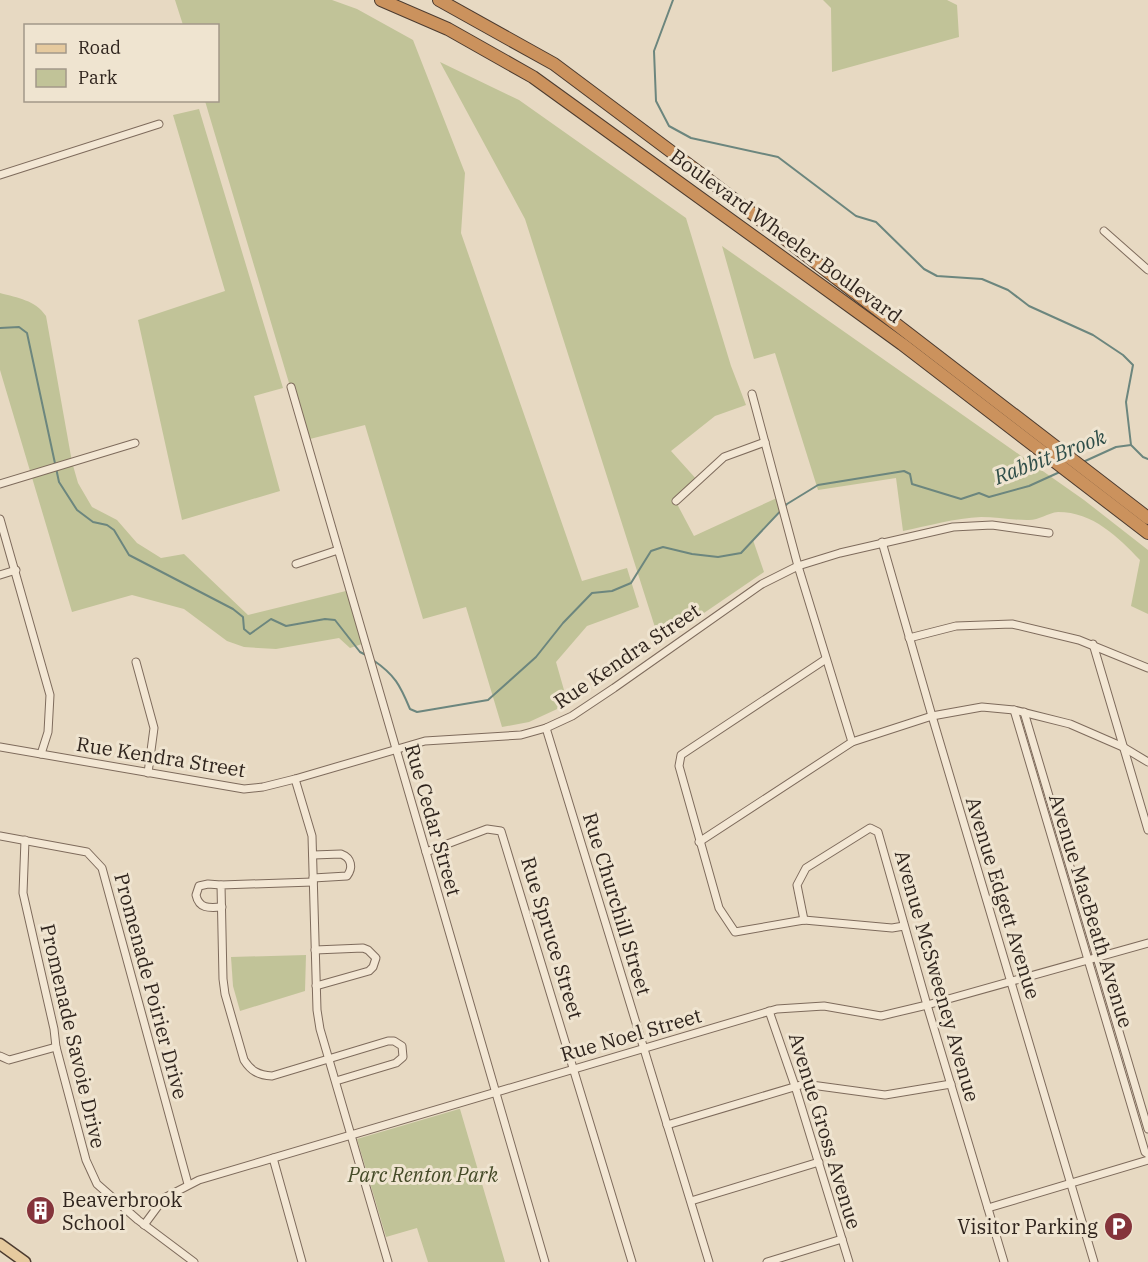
<svg xmlns="http://www.w3.org/2000/svg" width="1148" height="1262" viewBox="0 0 1148 1262" font-family="'IBM Plex Serif',serif">
	<style>
		.green { fill: #c1c398 }
		.lines { fill: none; stroke-linecap: round; stroke-linejoin: round }
		.stream { stroke: #6c867e; stroke-width: 2 }
		.street-casing { stroke: #7e6b5c; stroke-width: 9 }
		.primary-casing { stroke: #4c3b2f; stroke-width: 13 }
		.highway-casing { stroke: #4c3b2f; stroke-width: 14 }
		.street { stroke: #f3e7d4; stroke-width: 7 }
		.primary { stroke: #e6ca9e; stroke-width: 10 }
		.highway { stroke: #cb925d; stroke-width: 12 }
		.labels { text-anchor: middle; stroke-width: 6; stroke-linejoin: round; paint-order: stroke }
		.street-label { font-size: 20px; fill: #30251e; stroke: #efe4d0 }
		.park-label { font-size: 20px; font-style: italic; fill: #444a27; stroke: #efe4d0 }
		.poi-label { font-size: 20px; fill: #30251e; stroke: #efe4d0; text-anchor: start }
		.water-label { font-size: 21px; font-style: italic; fill: #2f4e49; stroke: #efe4d0 }
	</style>
	<rect width="100%" height="100%" fill="#e7d9c2"/>
	<g class="green">
		<polygon points="175,0 332,0 357,9 413,40 465,173 461,233 582,581 627,568 639,607 587,626 556,662 568,704 529,722 502,727 466,607 423,619 365,425 306,440 205,101 218,100 218,26 183,25"/>
		<polygon points="823,0 947,0 957,5 959,37 832,72 831,8"/>
		<polygon points="440,62 519,100 686,218 731,366 746,405 715,416 671,451 698,481 676,502 694,536 779,497 783,509 753,540 764,572 660,643 525,219"/>
		<polygon points="199,109 283,388 254,396 280,491 182,520 138,320 225,291 173,115"/>
		<path d="M722 246 1084 500 1148 550V614L1131 606 1140 560C1118 537 1093 512 1058 512 1047 513 1038 521 1027 520 1012 520 996 517 981 517 955 518 928 526 903 531L896 478 818 490 775 353 754 359Z"/>
		<path d="M0 293C18 298 35 300 46 316L72 462 78 483 92 507 117 520 137 543 161 558 184 554 248 615 350 590 365 643 350 648 339 638 276 649 244 647 227 641 184 609 132 595 72 612 0 370Z"/>
		<polygon points="306,955 305,991 240,1011 233,986 231,957"/>
		<polygon points="459,1109 460,1109 505,1262 428,1262 417,1228 386,1237 357,1139"/>
	</g>
	<g class="lines">
		<g class="stream">
			<polyline points="673,0 654,51 656,101 669,126 691,138 778,157 856,216 876,222 924,269 937,276 982,279 1008,290 1029,306 1093,335 1123,355 1133,365 1126,402 1131,445 1143,457 1148,459"/>
			<polyline points="0,328 19,327 27,333 59,482 77,510 93,522 107,525 114,530 129,555 233,609 243,617 244,629 250,634 271,619 286,626 325,619 335,620 360,652 366,655"/>
			<polyline points="1083,462 1116,447 1131,445"/>
			<path d="M373 660C395 675 400 685 410 709L417 712 488 700 536 657 563 623 592 593 612 591 631 583 651 551 663 547 692 554 718 557 741 553 787 504 818 485 904 471 910 474 912 484 961 499 979 493 989 497 1029 486 1062 471"/>
		</g>
		<defs>
			<g id="street">
				<polyline points="0,175 159,124"/>
				<polyline points="1104,231 1148,270"/>
				<polyline points="291,387 545,1262"/>
				<polyline points="752,394 798,566 852,742"/>
				<polyline points="0,484 135,443"/>
				<polyline points="676,501 724,457 765,442"/>
				<polyline points="0,519 50,695 48,732 41,754"/>
				<polyline points="882,542 932,716 1094,1262"/>
				<polyline points="296,564 338,550"/>
				<polyline points="0,575 16,570"/>
				<polyline points="909,638 956,626 1012,624 1079,640 1148,668"/>
				<polyline points="1093,644 1148,830"/>
				<polyline points="826,659 681,755 679,766 719,908 735,932 804,920 892,928 904,926"/>
				<polyline points="136,662 154,728 148,773"/>
				<polyline points="1014,710 1145,1152 1148,1154"/>
				<polyline points="1024,712 1148,1129"/>
				<polyline points="546,728 709,1262"/>
				<polyline points="0,747 244,789 263,787 295,779 425,741 521,735 546,728 572,716 614,688 762,584 798,566 840,553 953,527 992,525 1049,533"/>
				<polyline points="295,779 312,836 317,1010 320,1029 388,1262"/>
				<polyline points="0,836 87,852 102,868 188,1184"/>
				<polyline points="25,840 23,893 54,1029 56,1047 86,1160 97,1184 138,1220 194,1262"/>
				<polyline points="699,842 852,742 932,716 982,707 1014,710 1070,724 1123,747 1148,762"/>
				<polyline points="426,852 487,829 501,831 632,1262"/>
				<path d="M313 855 341 854C352 858 353 868 347 876L313 878"/>
				<path d="M313 882 221 885 223 979 225 994 244 1060C251 1071 258 1075 272 1076L388 1041H394L402 1046 403 1057 396 1063 336 1081"/>
				<path d="M221 885 208 884 199 886 196 895C199 909 209 908 222 907"/>
				<polyline points="804,920 797,885 806,868 870,828 878,832 927,1005 1004,1262"/>
				<polyline points="315,950 363,948 368,950 376,958 373,967 369,971 316,986"/>
				<polyline points="769,1011 795,1086 849,1262"/>
				<polyline points="0,1056 9,1060 56,1047"/>
				<polyline points="667,1125 804,1084 885,1095 951,1084"/>
				<polyline points="273,1158 302,1262"/>
				<polyline points="691,1201 819,1162"/>
				<polyline points="988,1208 1148,1160"/>
				<polyline points="144,1225 164,1198 199,1180 777,1009 824,1006 881,1016 927,1005 1148,943"/>
				<polyline points="767,1262 842,1239"/>
			</g>
			<polyline id="primary" points="0,1244 25,1262"/>
			<g id="highway">
				<polyline points="381,0 448,29 533,77 902,344 1148,533"/>
				<polyline points="439,0 554,64 697,171 1148,518"/>
			</g>
		</defs>
		<use href="#street" class="street-casing"/>
		<use href="#primary" class="primary-casing"/>
		<use href="#highway" class="highway-casing"/>
		<use href="#street" class="street"/>
		<use href="#primary" class="primary"/>
		<use href="#highway" class="highway"/>
	</g>
	<defs>
		<symbol id="building-disc" viewBox="-11 -11 22 22"><circle r="9.5" fill="#85343b" stroke="#efe4d0"/><path d="M-4-6H4V6H1V3H-1V6H-4ZM-2.5-4.3h1.7v1.8h-1.7ZM.8-4.3h1.7v1.8H.8ZM-2.5-1h1.7V.8h-1.7ZM.8-1h1.7V.8H.8Z" fill="#fff"/></symbol>
		<symbol id="parking-disc" viewBox="-11 -11 22 22"><circle r="9.5" fill="#85343b" stroke="#efe4d0"/><path d="M-3.5-5.5H1a3.5 3.5 0 0 1 0 7H-1V5.5H-3.5ZM-1-3.4V-.6H.8a1.4 1.4 0 0 0 0-2.8Z" fill="#fff"/></symbol>
	</defs>
	<g fill-rule="evenodd">
		<use href="#building-disc" x="24" y="1194" width="33" height="33"/>
		<use href="#parking-disc" x="1102" y="1210" width="33" height="33"/>
	</g>
	<g class="labels">
		<g class="street-label">
			<text transform="translate(786 236) rotate(36)" y="7">Boulevard Wheeler Boulevard</text>
			<text transform="translate(627 656) rotate(-34)" y="7">Rue Kendra Street</text>
			<text transform="translate(161 757) rotate(9)" y="7">Rue Kendra Street</text>
			<text transform="translate(433 820) rotate(74)" y="7">Rue Cedar Street</text>
			<text transform="translate(1003 898) rotate(73)" y="7">Avenue Edgett Avenue</text>
			<text transform="translate(617 904) rotate(73)" y="7">Rue Churchill Street</text>
			<text transform="translate(1091 911) rotate(73)" y="7">Avenue MacBeath Avenue</text>
			<text transform="translate(552 938) rotate(73)" y="7">Rue Spruce Street</text>
			<text transform="translate(937 976) rotate(74)" y="7">Avenue McSweeney Avenue</text>
			<text transform="translate(151 986) rotate(75)" y="7">Promenade Poirier Drive</text>
			<text transform="translate(631 1035) rotate(-16)" y="7">Rue Noel Street</text>
			<text transform="translate(73 1036) rotate(77)" y="7">Promenade Savoie Drive</text>
			<text transform="translate(825 1131) rotate(73)" y="7">Avenue Gross Avenue</text>
		</g>
		<g class="park-label">
			<text x="423" y="1182">Parc Renton Park</text>
		</g>
		<g class="poi-label">
			<text x="62" y="1207">Beaverbrook<tspan x="62" dy="23">School</tspan></text>
			<text x="1098" y="1234" text-anchor="end">Visitor Parking</text>
		</g>
		<g class="water-label">
			<text transform="translate(1050 457) rotate(-21)" y="7">Rabbit Brook</text>
		</g>
	</g>
	<rect x="24" y="24" width="195" height="78" fill="#efe4d0" stroke="#a39889" stroke-width="1.5"/>
	<rect x="36" y="44" width="30" height="9" fill="#e6ca9e" stroke="#a39889" stroke-width="1.5"/>
	<text x="78" y="54" font-size="18" fill="#30251e">Road</text>
	<rect x="36" y="69" width="30" height="18" fill="#c1c398" stroke="#a39889" stroke-width="1.5"/>
	<text x="78" y="84" font-size="18" fill="#30251e">Park</text>
</svg>
